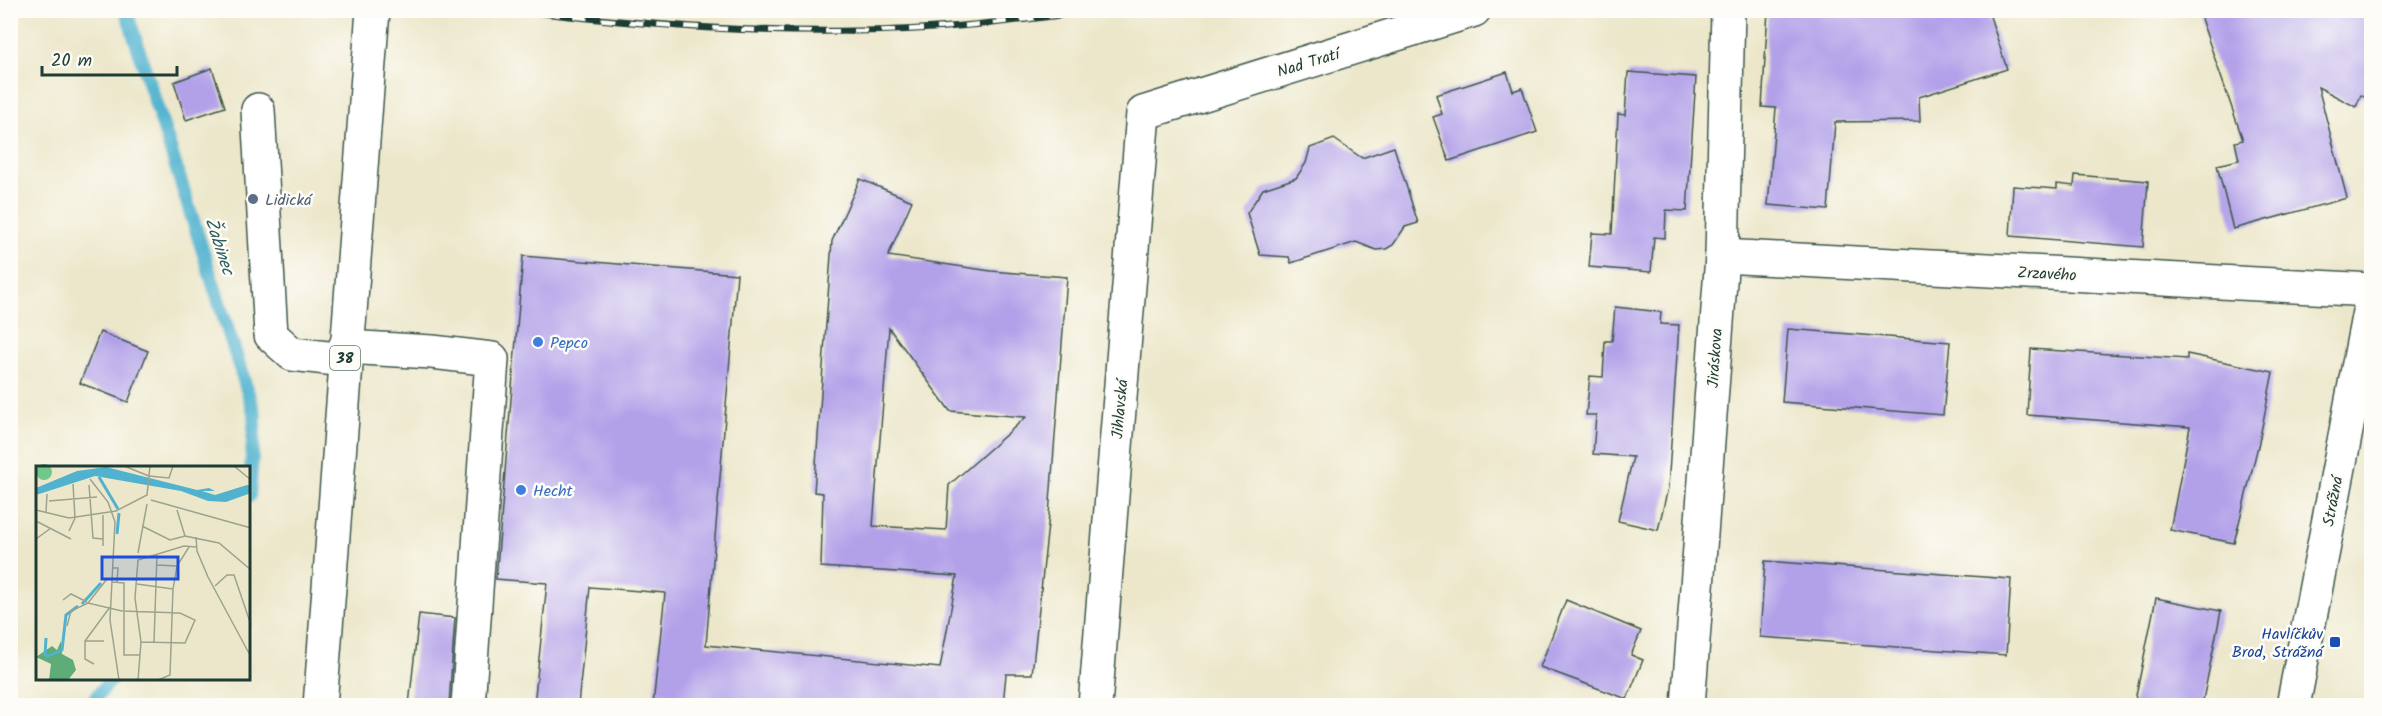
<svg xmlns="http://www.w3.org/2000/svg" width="2382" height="716" viewBox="0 0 2382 716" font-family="Kalam,sans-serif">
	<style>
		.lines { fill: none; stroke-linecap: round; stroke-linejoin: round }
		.stream { stroke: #50b2cf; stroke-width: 14 }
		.building { fill: #b2a1e9; fill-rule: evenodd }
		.minor-casing { stroke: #3e564a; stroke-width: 36 }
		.major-casing { stroke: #3e564a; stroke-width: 36 }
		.minor { stroke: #fff; stroke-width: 33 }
		.major { stroke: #fff; stroke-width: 33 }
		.rail-casing { stroke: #1f3d34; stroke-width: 7 }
		.rail { stroke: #fdfcf7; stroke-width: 4.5; stroke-dasharray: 14; stroke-linecap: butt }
		.service-dot { fill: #5c6f8a; stroke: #fdfcf7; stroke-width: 2 }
		.shop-dot { fill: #3f7fe0; stroke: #fdfcf7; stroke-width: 2 }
		.transit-dot { fill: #1a4fb4; stroke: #fdfcf7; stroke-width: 2 }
		.labels { text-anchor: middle; stroke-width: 5; stroke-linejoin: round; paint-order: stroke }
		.shield { fill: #fdfcf7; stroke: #62766e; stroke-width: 1.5 }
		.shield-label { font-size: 15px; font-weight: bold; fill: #1f3d34 }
		.street-label { font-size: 16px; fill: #1f3d34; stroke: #fdfcf7 }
		.service-label { font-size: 16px; fill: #4e5e75; stroke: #fdfcf7; text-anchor: start }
		.shop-label { font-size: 16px; fill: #366cbe; stroke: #fdfcf7; text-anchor: start }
		.transit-label { font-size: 16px; fill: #164399; stroke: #fdfcf7; text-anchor: end }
		.water-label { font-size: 18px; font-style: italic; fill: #2e6062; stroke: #fdfcf7 }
		.inset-river { fill: none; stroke: #50b2cf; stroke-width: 3 }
		.inset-road { fill: none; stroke: #9aa38e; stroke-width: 1.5 }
		.view { fill: #1d4ed8; fill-opacity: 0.15; stroke: #1d4ed8; stroke-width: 3 }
		.inset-edge { fill: none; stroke: #1f3d34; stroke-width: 3 }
	</style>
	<rect width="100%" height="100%" fill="#fdfcf7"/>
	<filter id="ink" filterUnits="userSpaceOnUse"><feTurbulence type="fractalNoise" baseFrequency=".0167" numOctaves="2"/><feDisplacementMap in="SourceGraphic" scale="12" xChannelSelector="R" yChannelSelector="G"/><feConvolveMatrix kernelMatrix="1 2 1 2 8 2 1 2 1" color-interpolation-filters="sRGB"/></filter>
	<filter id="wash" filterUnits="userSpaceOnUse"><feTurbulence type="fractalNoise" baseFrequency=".008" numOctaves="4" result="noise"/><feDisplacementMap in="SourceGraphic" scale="24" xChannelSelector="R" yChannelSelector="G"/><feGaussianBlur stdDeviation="1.35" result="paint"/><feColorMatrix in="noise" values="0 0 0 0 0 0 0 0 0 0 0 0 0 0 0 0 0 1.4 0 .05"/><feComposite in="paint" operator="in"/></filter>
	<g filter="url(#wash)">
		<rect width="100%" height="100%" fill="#ece7ca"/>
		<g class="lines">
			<g class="stream">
				<polyline points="126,10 255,415 249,496"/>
				<polyline points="89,706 112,678"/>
			</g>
		</g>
		<g id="blocks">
			<g class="building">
				<polygon points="1768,10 1988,10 2007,69 1919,97 1920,121 1835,122 1828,210 1768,205 1776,108 1762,107"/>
				<polygon points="2198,10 2372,10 2372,101 2361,95 2356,107 2318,87 2347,198 2233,229 2217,165 2239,160 2235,142 2243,140"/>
				<polygon points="212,68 225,107 186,120 174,82"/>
				<polygon points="1507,72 1513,91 1522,88 1537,132 1449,161 1433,117 1442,114 1436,95"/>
				<polygon points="1628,72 1696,77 1687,211 1666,210 1665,238 1654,237 1651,272 1589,267 1592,233 1612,234 1618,114 1625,115"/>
				<polygon points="1334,139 1362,158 1394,147 1418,223 1405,227 1393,245 1386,249 1376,250 1356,242 1291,263 1289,257 1260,255 1247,213 1263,189 1296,178 1306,163 1310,148"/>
				<polygon points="2075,175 2148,181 2143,247 2010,236 2013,186 2057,189 2057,184 2074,186"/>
				<path d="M860 179 912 201 888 256 991 271 1067 277 1049 515 1032 674H1006L1003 705H653L665 593 590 587 578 705H534L547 583 496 579 523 256 737 274 706 645 940 668 957 576 821 567 823 493 814 492 832 241ZM889 328 950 411 1026 417 949 485 946 530 873 526Z"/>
				<polygon points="1615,307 1661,312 1660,324 1679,325 1668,488 1658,530 1618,521 1633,457 1593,454 1596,415 1586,415 1590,376 1603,377 1605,341 1612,341"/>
				<polygon points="1788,329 1950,342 1943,415 1782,402"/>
				<polygon points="100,332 148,351 128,402 80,383"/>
				<polygon points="2031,349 2187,359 2187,354 2273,372 2259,442 2234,543 2170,530 2190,427 2027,415"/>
				<polygon points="1765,561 2011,579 2006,655 1760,637"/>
				<polygon points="2156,598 2221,611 2202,705 2134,705"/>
				<polygon points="1566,600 1641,631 1631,655 1643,660 1627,699 1540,667"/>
				<polygon points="419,614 455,618 449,705 409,705"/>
			</g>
		</g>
	</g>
	<g filter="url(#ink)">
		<use href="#blocks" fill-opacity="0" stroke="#3e564a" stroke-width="1.5"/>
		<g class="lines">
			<defs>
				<g id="minor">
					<polyline points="258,110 271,335 292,354 345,360"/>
					<polyline points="1722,256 2372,290"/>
					<polyline points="345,347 432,352 492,359 468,706"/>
					<polyline points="1095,706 1143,113 1474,10"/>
					<polyline points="1688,706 1722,256 1728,10"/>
					<polyline points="2293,706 2372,296"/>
				</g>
				<polyline id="major" points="320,706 373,10"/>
			</defs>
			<use href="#minor" class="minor-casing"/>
			<use href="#major" class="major-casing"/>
			<use href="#minor" class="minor"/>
			<use href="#major" class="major"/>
			<defs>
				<path id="rail" d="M518 10C630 24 741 33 854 31 935 31 1017 21 1098 10"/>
			</defs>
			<use href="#rail" class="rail-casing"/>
			<use href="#rail" class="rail"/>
		</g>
	</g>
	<circle class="service-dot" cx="253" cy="199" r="6"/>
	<g class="shop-dot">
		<circle cx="538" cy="342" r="6"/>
		<circle cx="521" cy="490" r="6"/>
	</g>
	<rect class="transit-dot" x="2329" y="636" width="12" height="12" rx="3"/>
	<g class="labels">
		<rect class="shield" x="330" y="346" width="30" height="24" rx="4.5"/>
		<g class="shield-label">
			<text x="345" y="363">38</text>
		</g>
		<g class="street-label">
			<text transform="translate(1308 62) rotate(-17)" y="6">Nad Tratí</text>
			<text transform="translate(2047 273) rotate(3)" y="6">Zrzavého</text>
			<text transform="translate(1714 358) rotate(-86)" y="6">Jiráskova</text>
			<text transform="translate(1119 409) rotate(-85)" y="6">Jihlavská</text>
			<text transform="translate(2332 501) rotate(-79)" y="6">Strážná</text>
		</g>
		<g class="service-label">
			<text x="265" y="205">Lidická</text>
		</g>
		<g class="shop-label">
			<text x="550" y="348">Pepco</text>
			<text x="533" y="496">Hecht</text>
		</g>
		<g class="transit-label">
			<text x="2323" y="639">Havlíčkův<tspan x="2323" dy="18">Brod, Strážná</tspan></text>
		</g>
		<g class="water-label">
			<text transform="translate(220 246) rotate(72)" y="6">Žabinec</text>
		</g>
	</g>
	<g transform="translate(36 466)">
		<rect width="214" height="214" fill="#ece7ca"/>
		<path d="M0 6a8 8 0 1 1 16 0a8 8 0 1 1-16 0Z" fill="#73c78b"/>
		<path d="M25 175 26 188 37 194 40 204 32 214H13L15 198 0 191 16 180 21 184Z" fill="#5eac77"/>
		<path d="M70 1 161 24 173 22 179 25H166L179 29 211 19H214L215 27 190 36 172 35 145 25 59 10 0 29V22L41 5Z" fill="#50b2cf"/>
		<path class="inset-river" d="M63 11 82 43M81 68 83 47M46 138 65 117M9 190 10 172M10 191 26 184 30 149 42 140"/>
		<path class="inset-road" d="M88 0 113 10M198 0 215 14M113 10 133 12 137 0M54 13 72 36 79 56 74 154 83 214M53 19 57 72 67 73M115 34 215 62M13 35 61 31M0 44 33 52 80 45 111 29 114 0M141 44 149 70 183 77 215 104M10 46 11 28M67 49V80M0 55 35 73M106 60 134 74 149 70M33 65 39 52 37 18M160 71 161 85 172 111 215 191M0 73 15 62M102 87 111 38M121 99 141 100M77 102H82L81 116M76 116 88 117V189H104M101 118 137 123M179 120 191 109H198L215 159M27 134 35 128 51 136M52 137 71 113M31 160 35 145 52 137 86 145 144 147 159 154 149 177 105 176M49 175H68M118 176 121 88M58 198 49 193V175L74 141M102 214 105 176 99 132 102 94 148 80 160 81M122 214 134 209 137 123 141 100 153 81"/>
		<path class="view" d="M66 91H142V113H66Z"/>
		<rect width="214" height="214" class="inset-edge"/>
	</g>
	<rect width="2382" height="716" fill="none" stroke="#fdfcf7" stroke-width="36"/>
	<path d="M42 66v9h135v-9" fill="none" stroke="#1f3d34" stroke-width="3"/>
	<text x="51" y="66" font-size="18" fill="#1f3d34" stroke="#fdfcf7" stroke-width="4.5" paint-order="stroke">20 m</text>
</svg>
